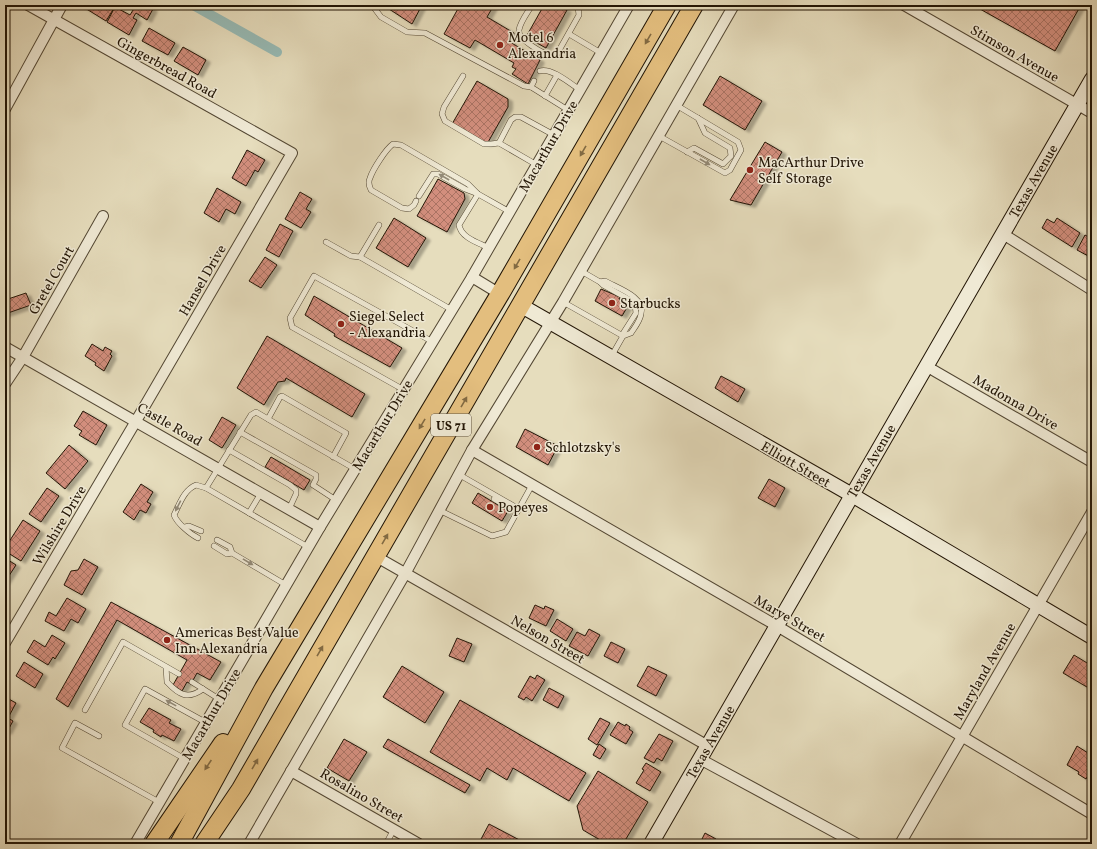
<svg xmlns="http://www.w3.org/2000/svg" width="1097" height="849" viewBox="0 0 1097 849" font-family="Vollkorn,serif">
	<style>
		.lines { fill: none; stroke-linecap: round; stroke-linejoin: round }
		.canal { stroke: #97bbb6; stroke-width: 10 }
		.building { fill: url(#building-cross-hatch); stroke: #221505; filter: url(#shadow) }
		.lane-casing { stroke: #534733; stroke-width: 6 }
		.street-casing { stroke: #534733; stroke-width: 12 }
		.secondary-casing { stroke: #221505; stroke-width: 16 }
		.highway-casing { stroke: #221505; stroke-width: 20 }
		.lane { stroke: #efe9d4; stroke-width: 5 }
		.street { stroke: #efe9d4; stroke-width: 10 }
		.secondary { stroke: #efe9d4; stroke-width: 14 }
		.highway { stroke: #e3be7e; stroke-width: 18 }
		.oneway { fill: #826a42 }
		.oneway2 { fill: #938a77 }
		.poi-dot { fill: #8f2418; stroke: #efe9d4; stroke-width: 1.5 }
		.labels { text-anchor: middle; stroke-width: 3; stroke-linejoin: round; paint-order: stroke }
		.shield { fill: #efe9d4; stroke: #605543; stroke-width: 1 }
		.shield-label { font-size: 13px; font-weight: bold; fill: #221505 }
		.poi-label { font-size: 14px; fill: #221505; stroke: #efe9d4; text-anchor: start }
		.street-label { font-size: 14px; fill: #221505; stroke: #efe9d4 }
	</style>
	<defs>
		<pattern id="building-cross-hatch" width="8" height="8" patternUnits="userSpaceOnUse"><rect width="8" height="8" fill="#d28e7d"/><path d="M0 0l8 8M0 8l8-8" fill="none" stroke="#aa7364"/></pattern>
		<filter id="shadow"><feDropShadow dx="4.5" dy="2.5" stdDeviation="1" flood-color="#0004"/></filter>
	</defs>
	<rect width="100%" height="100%" fill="#e6ddbd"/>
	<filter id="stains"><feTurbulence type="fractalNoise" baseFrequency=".005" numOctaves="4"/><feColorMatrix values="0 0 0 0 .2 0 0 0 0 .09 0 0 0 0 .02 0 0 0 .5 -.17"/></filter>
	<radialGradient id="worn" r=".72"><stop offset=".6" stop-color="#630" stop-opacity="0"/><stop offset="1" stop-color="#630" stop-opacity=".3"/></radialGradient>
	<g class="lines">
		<polyline class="canal" points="193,5 277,52"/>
	</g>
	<g class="building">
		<polygon points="80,5 108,5 114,8 106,21"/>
		<polygon points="136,5 147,5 153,9 147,20 136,13 133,18 137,20 129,35 107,22 115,7 130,15"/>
		<polygon points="387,5 422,5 412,24 386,7"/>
		<polygon points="460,5 494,5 487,17 514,33 510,42 540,60 528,84 512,74 516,69 512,67 514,63 475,40 470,48 444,34"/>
		<polygon points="544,5 558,5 567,10 546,48 526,37"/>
		<polygon points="982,5 1081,5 1055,51 980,9"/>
		<polygon points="149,28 175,43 168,55 142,41"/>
		<polygon points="183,47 206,60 198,75 174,61"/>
		<polygon points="720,76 762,101 745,130 703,105"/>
		<polygon points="477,81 508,99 508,107 487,144 452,124"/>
		<polygon points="765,142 782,152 751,205 730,200"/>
		<polygon points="247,150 265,160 258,172 255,170 246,186 232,178"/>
		<polygon points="438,179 464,193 465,199 447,232 417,216"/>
		<polygon points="217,188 241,202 235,214 226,209 219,222 204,213"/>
		<polygon points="300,192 312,199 306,209 311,212 301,228 285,219"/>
		<polygon points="394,218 426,238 408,267 376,248"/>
		<polygon points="1057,218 1080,233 1072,247 1042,228 1047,219 1054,223"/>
		<polygon points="280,224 293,231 279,257 266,250"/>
		<polygon points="1085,235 1092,239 1092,258 1077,250"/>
		<polygon points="265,257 277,265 261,288 249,281"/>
		<polygon points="601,289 620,297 619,299 629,304 622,316 595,301"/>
		<polygon points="26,293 31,305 5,314 5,300"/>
		<polygon points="314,296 402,348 390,367 334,336 335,334 305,315"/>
		<polygon points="267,336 365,394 352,417 286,378 285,381 278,382 264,405 237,388"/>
		<polygon points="92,344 103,351 105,347 112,351 110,354 112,356 104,371 95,365 96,363 85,356"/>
		<polygon points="721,376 745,389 738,402 715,388"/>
		<polygon points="83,411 107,425 96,445 79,435 82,431 74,426"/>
		<polygon points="222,417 236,425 222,448 209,440"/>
		<polygon points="525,429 558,446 548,465 516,447"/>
		<polygon points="69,445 88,461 65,489 46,473"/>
		<polygon points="271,457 310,480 304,490 265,467"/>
		<polygon points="769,479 785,488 775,507 758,498"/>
		<polygon points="141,484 153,492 147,502 151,504 146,513 140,510 134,520 123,512"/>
		<polygon points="47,488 59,496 41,522 29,514"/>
		<polygon points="478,493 508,511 502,521 472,503"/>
		<polygon points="23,520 40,531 21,561 5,551 5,548"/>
		<polygon points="5,558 16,565 5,582"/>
		<polygon points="84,559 98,567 82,595 64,585 71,571 78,570"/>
		<polygon points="67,598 86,609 78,623 71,619 64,631 45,621 49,612 56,616"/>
		<polygon points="111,602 221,662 210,680 197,673 191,684 187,682 182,691 173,685 187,660 117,620 68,707 56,699"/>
		<polygon points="535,605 544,609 545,606 554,610 546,626 529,618"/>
		<polygon points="557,619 573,629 566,641 550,631"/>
		<polygon points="589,629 600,635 588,656 569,646 577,632 585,636"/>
		<polygon points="52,635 65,643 55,659 53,657 48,665 27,652 34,640 45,647"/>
		<polygon points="457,638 472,644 464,662 449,656"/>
		<polygon points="611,642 625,649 618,663 604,656"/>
		<polygon points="1074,655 1092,666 1092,690 1063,673"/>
		<polygon points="24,662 43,674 35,688 16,676"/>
		<polygon points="402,666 444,692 425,723 383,697"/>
		<polygon points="648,666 667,675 656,696 637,686"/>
		<polygon points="537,675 545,680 532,701 526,697 524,700 518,697 530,676 535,679"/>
		<polygon points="549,688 564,696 558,708 543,700"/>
		<polygon points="5,697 16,703 8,718 13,721 7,732 5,731"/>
		<polygon points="460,700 586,773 569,801 513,768 507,780 487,768 480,781 430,752"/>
		<polygon points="149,708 171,720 169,723 181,729 174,741 162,735 161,737 153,732 154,730 140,722"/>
		<polygon points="600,718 610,723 597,745 588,739"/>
		<polygon points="618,722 625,726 626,724 630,727 629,729 633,732 626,744 610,735"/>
		<polygon points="659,734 673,741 662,761 657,758 654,763 644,758"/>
		<polygon points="344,739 367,752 349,781 327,768"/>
		<polygon points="388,739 470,785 465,793 383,747"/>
		<polygon points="599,744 606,749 600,759 593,755"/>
		<polygon points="1077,746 1088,753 1092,747 1092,773 1090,772 1086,779 1078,774 1079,772 1067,765"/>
		<polygon points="646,763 661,772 650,791 636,783 644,770 642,769"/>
		<polygon points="598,771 648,802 623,844 607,844 583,830 577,806"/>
		<polygon points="489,824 527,844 484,844 480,841"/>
		<polygon points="705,833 716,839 713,844 700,843"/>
	</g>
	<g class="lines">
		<defs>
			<g id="lane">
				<polyline points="372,5 381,17 407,32 425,33 524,86 531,87"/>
				<path d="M532 5C528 12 520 22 519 30 517 39 543 54 551 55 554 55 554 55 557 54L579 15 578 7 574 5"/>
				<polyline points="569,34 601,53"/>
				<path d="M540 71C551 67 571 84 580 90"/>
				<polyline points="463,76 444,107 442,114 445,121 484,144 491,144 499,143"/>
				<polyline points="534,81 531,87 568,110"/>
				<polyline points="545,96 557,75"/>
				<polyline points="659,136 725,173 730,170 741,150 738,142 676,105"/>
				<polyline points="687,152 694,148 723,164 731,156 730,148 705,133 698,118"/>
				<polyline points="537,165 499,143 511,120 515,117 521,117 554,135"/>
				<path d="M419 196 433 174H438L465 189 478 194 459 225C461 238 479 243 489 248"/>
				<path d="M416 201 414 205 409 209 402 208 371 190C369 186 368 182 370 178 373 169 386 149 393 144L401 145 468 184 478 194 510 212"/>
				<polyline points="326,242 351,256 360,257 452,310"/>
				<polyline points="360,257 379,225"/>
				<path d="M581 271 600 282 605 281C617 288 646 297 641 314 640 321 635 327 631 333L623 336"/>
				<polyline points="600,282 603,285 632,301 635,304 636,313 622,335"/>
				<polyline points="563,302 623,336 611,357"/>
				<polyline points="404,390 292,327 290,318 314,276 433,342"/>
				<polyline points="268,419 256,412 251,415 206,488 308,547"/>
				<polyline points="240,432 316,475 316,479 313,485 336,500"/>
				<polyline points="229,450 290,485 296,490 296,494 289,509"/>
				<polyline points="333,457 346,433 282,396 280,397 268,419 273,422 355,469"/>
				<polyline points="458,474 519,509"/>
				<polyline points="494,499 508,507 514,507"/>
				<polyline points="439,510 492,536 506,532 532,485"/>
				<polyline points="249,513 261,493"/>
				<polyline points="185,527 189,526 201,531"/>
				<path d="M198 538C190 534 177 523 174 515 180 503 184 490 196 485L206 488"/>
				<polyline points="217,540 230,547 232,553"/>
				<polyline points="214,546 227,554 232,553 286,585"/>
				<path d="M166 667 167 682C179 695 188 700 203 689"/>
				<polyline points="192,682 219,699"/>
				<polyline points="85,710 123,642 179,674"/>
				<polyline points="99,736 75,723 62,748 159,802"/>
				<polyline points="185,759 125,725 145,689 205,722"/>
				<polyline points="386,844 394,829"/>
				<polyline points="400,844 405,836"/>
			</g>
			<g id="street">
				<polyline points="904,5 1092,113"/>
				<polyline points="5,109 62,5"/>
				<polyline points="1003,234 1092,290"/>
				<polyline points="472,277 500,294"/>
				<polyline points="5,347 320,527"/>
				<polyline points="926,366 1092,462"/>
				<polyline points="5,384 23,357 103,216"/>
				<polyline points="472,450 777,626 1092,814"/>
				<polyline points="375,556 708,746"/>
				<polyline points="5,643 136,421 292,153 28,5"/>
				<polyline points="700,759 857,844"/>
				<polyline points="291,771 419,844"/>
				<polyline points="135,844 320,527 472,277 629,5"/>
				<polyline points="249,844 405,574 472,450 563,302 734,5"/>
				<polyline points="900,844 1092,512"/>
			</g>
			<g id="secondary">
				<polyline points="520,305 852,495 1092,637"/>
				<polyline points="651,844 1092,79"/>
			</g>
			<g id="highway">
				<polyline points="154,844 223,743"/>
				<polyline points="179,844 264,688 500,294 667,5"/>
				<polyline points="204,844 241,789 694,5"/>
			</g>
		</defs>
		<use href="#lane" class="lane-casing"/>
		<use href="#street" class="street-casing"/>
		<use href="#secondary" class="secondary-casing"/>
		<use href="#highway" class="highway-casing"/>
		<use href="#lane" class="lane"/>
		<use href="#street" class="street"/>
		<use href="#secondary" class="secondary"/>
		<use href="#highway" class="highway"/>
	</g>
	<defs><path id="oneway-solid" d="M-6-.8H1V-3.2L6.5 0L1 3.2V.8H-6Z"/></defs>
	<g class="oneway">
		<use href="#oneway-solid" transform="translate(648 39) rotate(120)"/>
		<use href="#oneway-solid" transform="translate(583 151) rotate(120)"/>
		<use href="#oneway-solid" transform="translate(517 264) rotate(120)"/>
		<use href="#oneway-solid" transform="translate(464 402) rotate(-60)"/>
		<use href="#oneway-solid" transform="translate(422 424) rotate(121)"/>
		<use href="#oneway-solid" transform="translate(385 539) rotate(-60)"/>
		<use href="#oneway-solid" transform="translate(320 651) rotate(-60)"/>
		<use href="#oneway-solid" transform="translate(255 764) rotate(-60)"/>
		<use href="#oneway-solid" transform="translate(208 765) rotate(124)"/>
	</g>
	<g class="oneway2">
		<use href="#oneway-solid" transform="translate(705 162) rotate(30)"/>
		<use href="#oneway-solid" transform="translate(444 177) rotate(-150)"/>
		<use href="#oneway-solid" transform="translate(178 506) rotate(117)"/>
		<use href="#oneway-solid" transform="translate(248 562) rotate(31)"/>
		<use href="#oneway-solid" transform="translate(171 703) rotate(-151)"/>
	</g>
	<g class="poi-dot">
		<circle cx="500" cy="45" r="4"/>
		<circle cx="750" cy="170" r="4"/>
		<circle cx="612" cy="303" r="4"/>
		<circle cx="341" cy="324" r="4"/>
		<circle cx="537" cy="447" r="4"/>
		<circle cx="490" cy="507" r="4"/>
		<circle cx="167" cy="640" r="4"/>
	</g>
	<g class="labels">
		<rect class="shield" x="431" y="414" width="40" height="22" rx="3"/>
		<g class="shield-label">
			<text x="451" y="430">US 71</text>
		</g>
		<g class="poi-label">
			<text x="508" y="42">Motel 6<tspan x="508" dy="16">Alexandria</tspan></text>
			<text x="758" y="167">MacArthur Drive<tspan x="758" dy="16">Self Storage</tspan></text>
			<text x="620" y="308">Starbucks</text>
			<text x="349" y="321">Siegel Select<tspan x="349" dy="16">- Alexandria</tspan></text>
			<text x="545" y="452">Schlotzsky's</text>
			<text x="498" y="512">Popeyes</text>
			<text x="175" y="637">Americas Best Value<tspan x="175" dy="16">Inn Alexandria</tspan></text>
		</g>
		<g class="street-label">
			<text transform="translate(1015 53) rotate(30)" y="5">Stimson Avenue</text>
			<text transform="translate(167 67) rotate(29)" y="5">Gingerbread Road</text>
			<text transform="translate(548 146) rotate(-60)" y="5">Macarthur Drive</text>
			<text transform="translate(1033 181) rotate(-60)" y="5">Texas Avenue</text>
			<text transform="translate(51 280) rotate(-60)" y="5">Gretel Court</text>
			<text transform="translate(202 280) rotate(-60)" y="5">Hansel Drive</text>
			<text transform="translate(1016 402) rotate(30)" y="5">Madonna Drive</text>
			<text transform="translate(170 424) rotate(30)" y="5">Castle Road</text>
			<text transform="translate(382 425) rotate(-59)" y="5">Macarthur Drive</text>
			<text transform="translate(871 461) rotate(-60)" y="5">Texas Avenue</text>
			<text transform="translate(796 464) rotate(30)" y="5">Elliott Street</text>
			<text transform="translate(59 525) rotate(-59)" y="5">Wilshire Drive</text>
			<text transform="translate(790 618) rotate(30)" y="5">Marye Street</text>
			<text transform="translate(548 639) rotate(30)" y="5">Nelson Street</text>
			<text transform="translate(984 671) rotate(-60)" y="5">Maryland Avenue</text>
			<text transform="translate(211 714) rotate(-60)" y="5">Macarthur Drive</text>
			<text transform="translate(710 742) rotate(-60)" y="5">Texas Avenue</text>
			<text transform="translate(362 795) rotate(30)" y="5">Rosalino Street</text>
		</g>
	</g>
	<rect width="1097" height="849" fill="none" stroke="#e6ddbd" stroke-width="20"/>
	<rect x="6" y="6" width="1085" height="837" fill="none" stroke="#221505" stroke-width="2"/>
	<rect x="10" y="10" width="1077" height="829" fill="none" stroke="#221505"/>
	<rect width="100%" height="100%" filter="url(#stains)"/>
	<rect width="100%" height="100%" fill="url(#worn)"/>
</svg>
